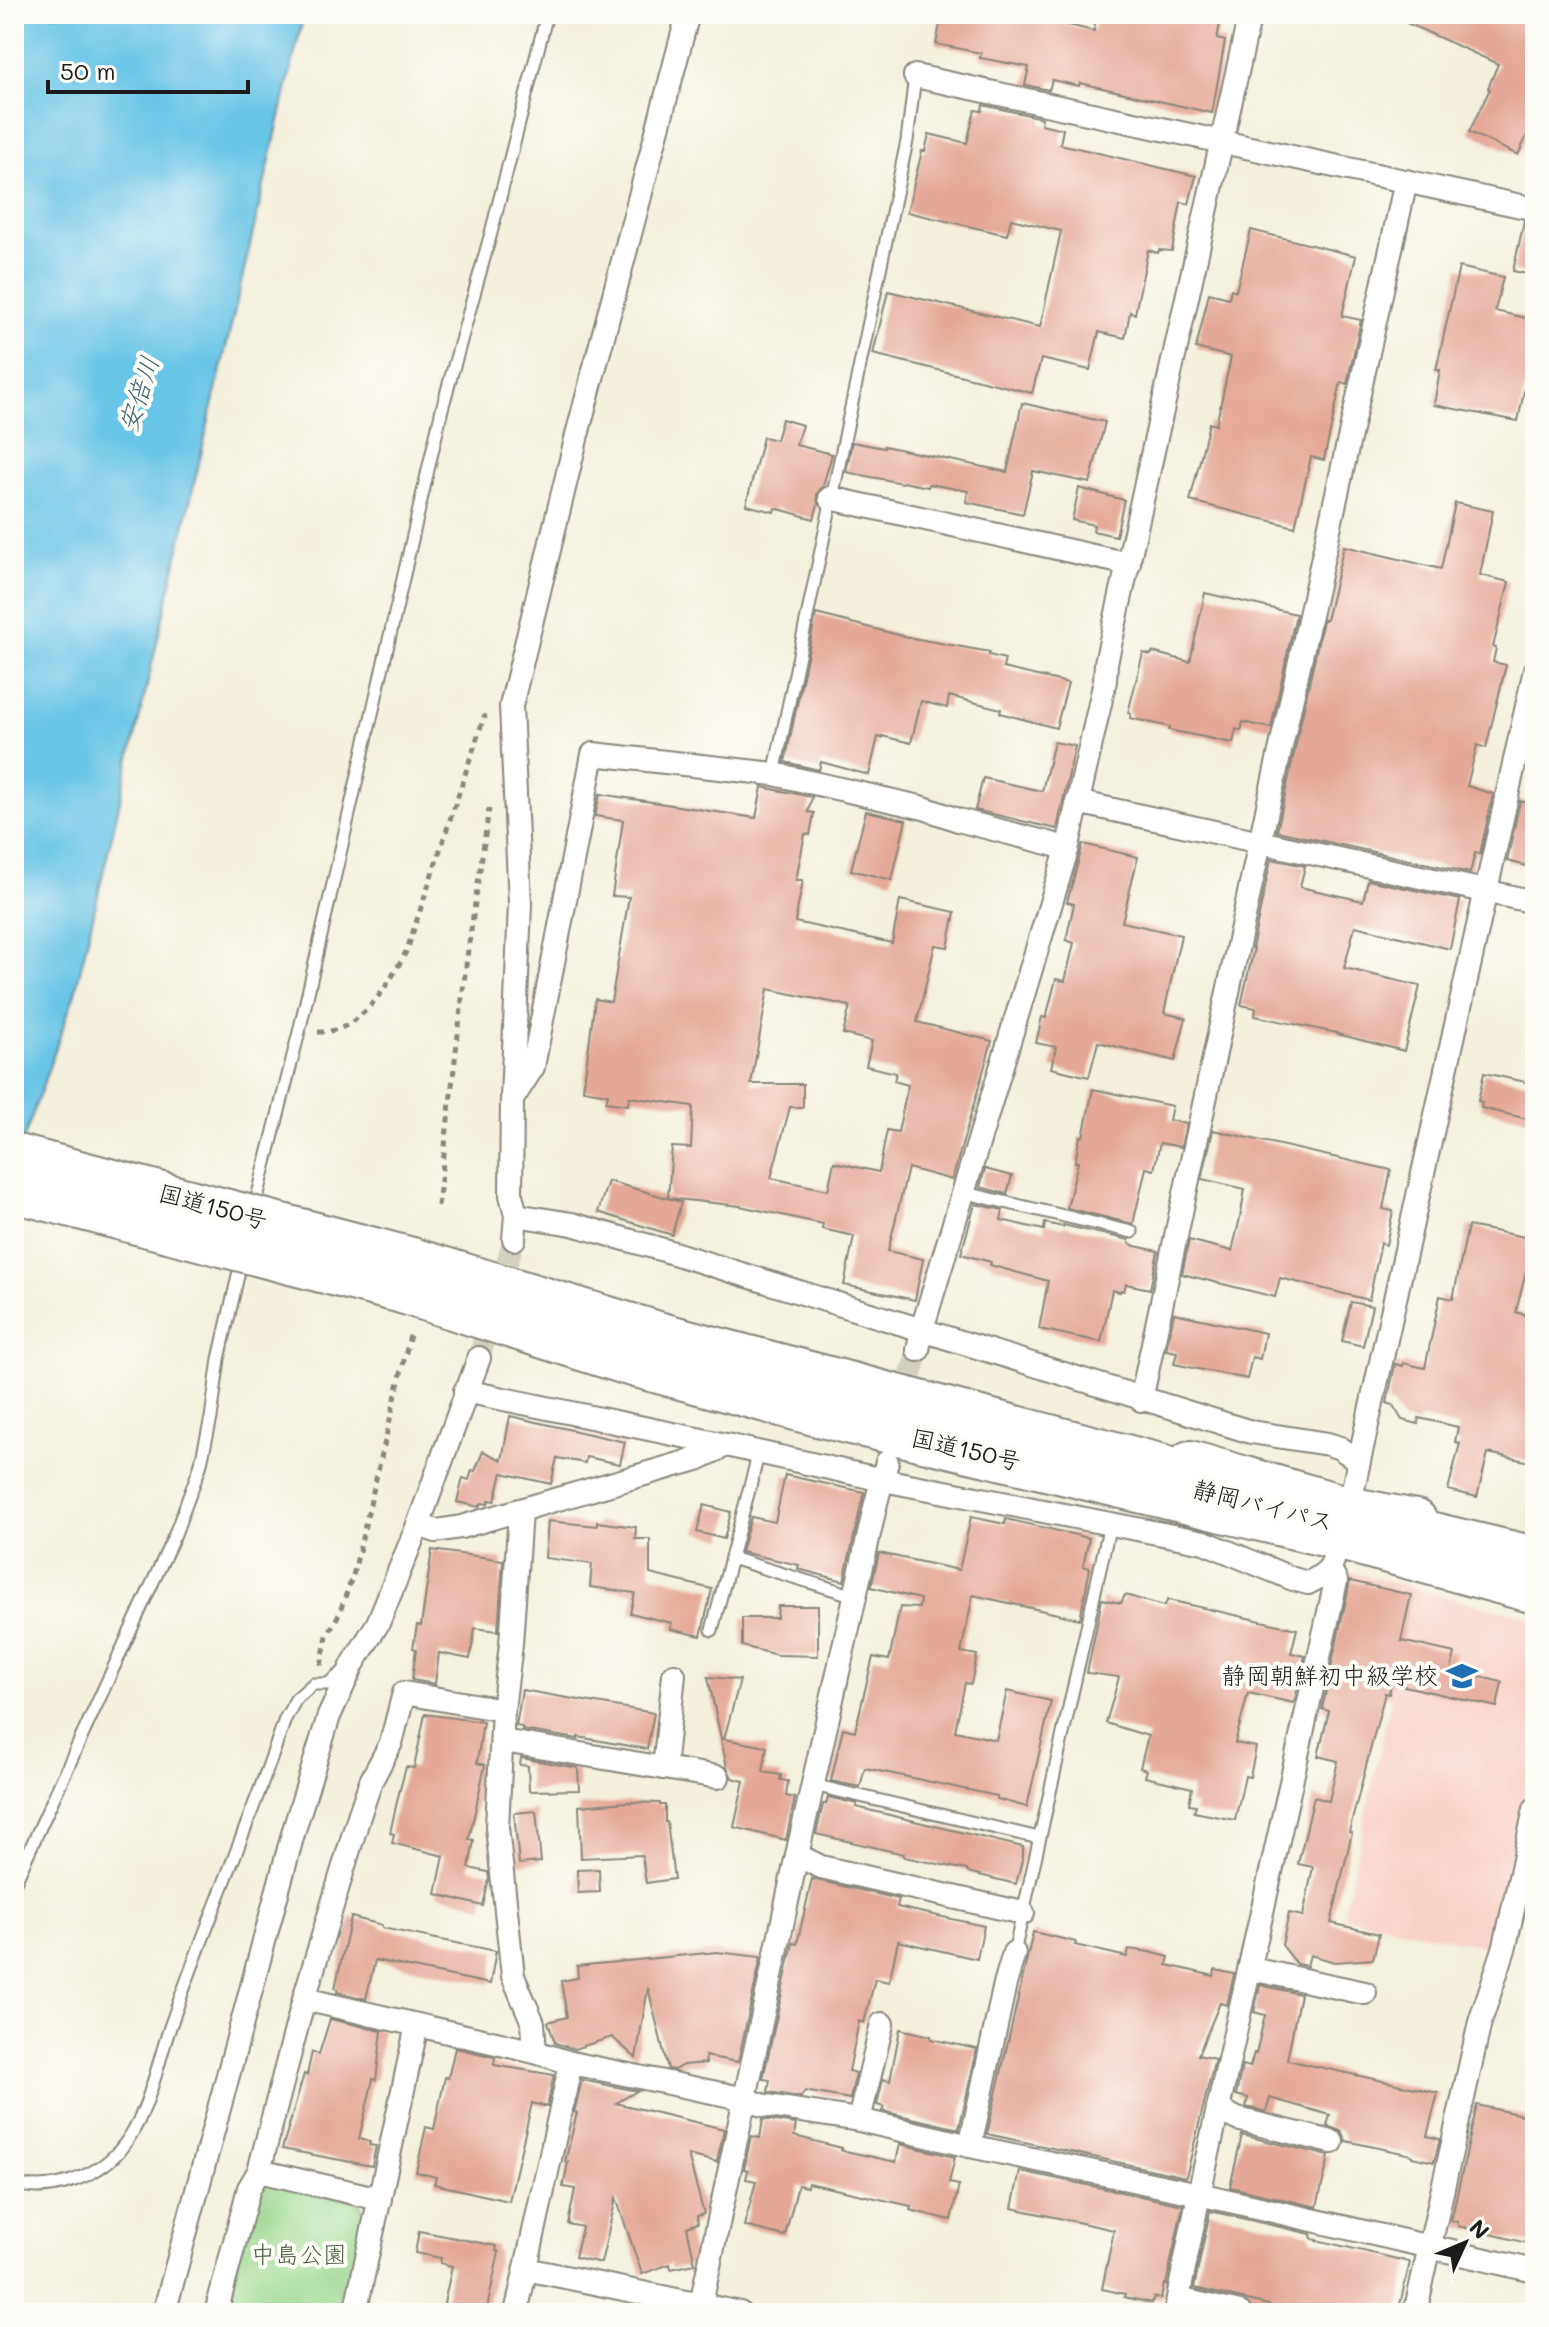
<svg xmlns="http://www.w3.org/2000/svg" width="1549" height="2327" viewBox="0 0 1549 2327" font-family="Mali,'Klee One',sans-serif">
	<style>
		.built { fill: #f7d1c8 }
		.green { fill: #97d58a; stroke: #5a7853; stroke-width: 2 }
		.water { fill: #69c5e7; stroke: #427082; stroke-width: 2 }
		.building { fill: #e5a797; fill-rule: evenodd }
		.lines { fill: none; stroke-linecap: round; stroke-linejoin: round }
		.street-tunnel { stroke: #d4d0c0; stroke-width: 22; stroke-dasharray: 22 11; stroke-linecap: butt }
		.lane-casing { stroke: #88867c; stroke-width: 15 }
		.street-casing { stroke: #88867c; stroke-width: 26 }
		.highway-casing { stroke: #88867c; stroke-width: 46 }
		.path { stroke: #88867c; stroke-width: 5; stroke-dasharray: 6 6; stroke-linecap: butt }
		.lane { stroke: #fff; stroke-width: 11 }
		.street { stroke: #fff; stroke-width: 22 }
		.highway { stroke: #fff; stroke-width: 42 }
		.highway-bridge-casing { stroke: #88867c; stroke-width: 46; stroke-linecap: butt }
		.highway-bridge { stroke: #fff; stroke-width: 42 }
		.labels { text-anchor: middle; stroke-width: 8; stroke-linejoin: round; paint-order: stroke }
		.street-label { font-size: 24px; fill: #1c1c1c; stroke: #fdfcf7 }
		.poi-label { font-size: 24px; fill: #1c1c1c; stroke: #fdfcf7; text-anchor: end }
		.park-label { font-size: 24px; fill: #475d42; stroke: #fdfcf7 }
		.water-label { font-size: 26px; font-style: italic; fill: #3b606d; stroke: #fdfcf7 }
	</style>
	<rect width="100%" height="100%" fill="#fdfcf7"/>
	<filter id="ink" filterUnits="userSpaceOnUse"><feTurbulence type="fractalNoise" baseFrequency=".0125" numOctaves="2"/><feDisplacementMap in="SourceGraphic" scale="16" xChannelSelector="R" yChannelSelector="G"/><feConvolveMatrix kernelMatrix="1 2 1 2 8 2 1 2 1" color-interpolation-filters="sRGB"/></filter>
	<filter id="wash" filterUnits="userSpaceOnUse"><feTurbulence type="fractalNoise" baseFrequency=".006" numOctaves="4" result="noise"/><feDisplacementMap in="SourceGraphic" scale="32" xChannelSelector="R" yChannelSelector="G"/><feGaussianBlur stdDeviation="1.8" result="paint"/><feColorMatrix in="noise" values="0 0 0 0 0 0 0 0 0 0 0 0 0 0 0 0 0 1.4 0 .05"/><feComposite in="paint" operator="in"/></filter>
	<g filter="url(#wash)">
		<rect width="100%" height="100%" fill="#f4f0dd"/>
		<polygon class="built" points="1347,1571 1535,1619 1535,1750 1490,1947 1343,1917 1391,1699 1322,1681"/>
		<polygon class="green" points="268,2182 358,2201 366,2214 344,2313 225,2313 256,2189"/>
		<polygon class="water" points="14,14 304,14 75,993 14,1167"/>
		<g id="blocks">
			<g class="building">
				<polygon points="942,14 980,14 1014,21 1015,14 1021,14 1094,31 1096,14 1222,14 1217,39 1225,41 1212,113 1080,83 1079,86 1052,80 1049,90 1025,85 1029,67 980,58 981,53 936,44"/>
				<polygon points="1387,14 1535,14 1535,119 1518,155 1469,132 1490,89 1488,88 1498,64"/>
				<polygon points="983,105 1042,118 1041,124 1063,129 1060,144 1196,176 1189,204 1181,202 1172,251 1159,250 1158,253 1148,250 1135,314 1130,312 1125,338 1099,332 1090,370 1041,359 1032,393 873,354 888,291 1040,327 1061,231 1011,219 1007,235 907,212 922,151 925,151 929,134 967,143 975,110 982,111"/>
				<polygon points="1524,221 1535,223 1535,276 1513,271"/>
				<polygon points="1251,230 1356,256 1342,316 1361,320 1347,384 1341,382 1324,460 1311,457 1295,527 1190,501 1209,423 1216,425 1231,357 1196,348 1209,293 1229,298 1231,289 1236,291"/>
				<polygon points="1459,267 1503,277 1495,311 1535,320 1535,353 1532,352 1518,421 1434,405 1440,370 1436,370"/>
				<polygon points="1022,403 1105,422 1090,483 1033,471 1023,514 966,502 968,491 929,484 928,487 903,482 902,483 846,472 852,442 884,448 884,446 1007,472"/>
				<polygon points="782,419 802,425 796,445 832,454 823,486 817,494 818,504 814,519 775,508 774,512 746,505 763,437 776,440"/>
				<polygon points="1079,488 1124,500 1116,536 1093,531 1094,525 1072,520"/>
				<polygon points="1455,503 1493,511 1480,575 1509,582 1493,647 1496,648 1493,662 1506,665 1486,748 1477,745 1467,786 1493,794 1480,854 1475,853 1470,873 1277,831 1323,620 1326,620 1344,546 1441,569"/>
				<polygon points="1205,593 1296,614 1271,728 1243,722 1241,731 1236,729 1233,743 1169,730 1170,727 1130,718 1131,714 1128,713 1143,653 1151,655 1152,652 1190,662"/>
				<polygon points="816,614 907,637 990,652 989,655 1005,659 1003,668 1068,683 1056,728 1000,713 1001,709 949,696 947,708 921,701 911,743 882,736 882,738 878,737 869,775 821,762 819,770 785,762"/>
				<polygon points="1054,742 1075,746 1057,829 975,810 983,778 1042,791"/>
				<path d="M762 787 812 797 808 812 814 813 810 835 805 834 796 880H803L795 922 892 943 900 900 955 912 948 947 935 945 917 1022 992 1041 952 1180 908 1168 888 1251 923 1259 915 1300 844 1285 854 1236 822 1229 823 1224 740 1206 668 1198 672 1147 691 1148 693 1106 629 1097 628 1105 606 1102 608 1094 583 1090 595 999 611 1002 629 897 612 896 623 820 595 816 600 794 756 818ZM768 989 850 1006 843 1034 872 1041 866 1066 896 1073 894 1081 908 1085 898 1132 887 1130 879 1172 834 1162 828 1190 771 1178 790 1107H803V1084H751Z"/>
				<polygon points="1520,801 1535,805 1535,868 1507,861"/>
				<polygon points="866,811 906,820 892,880 851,870"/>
				<polygon points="1083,844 1138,857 1122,922 1181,935 1164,1013 1186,1018 1175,1061 1098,1042 1089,1077 1051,1068 1056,1047 1036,1043 1042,1017 1046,1018 1056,979 1065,981 1074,943 1066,940 1074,904 1067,902"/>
				<polygon points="1271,859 1305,866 1300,887 1363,901 1368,880 1460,900 1450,949 1355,926 1344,968 1420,986 1404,1051 1337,1034 1337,1033 1255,1016 1256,1008 1241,1005 1254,948 1252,948"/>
				<polygon points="1484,1073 1535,1084 1535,1107 1532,1120 1481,1108 1482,1102 1478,1101"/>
				<polygon points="1093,1089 1172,1106 1169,1120 1186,1124 1181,1147 1160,1143 1154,1170 1146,1168 1133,1224 1067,1208 1078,1162 1075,1162 1080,1136 1083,1137"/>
				<polygon points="1213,1130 1391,1170 1383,1209 1393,1211 1386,1245 1381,1243 1369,1300 1280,1278 1275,1297 1182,1274 1189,1240 1232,1251 1240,1218 1245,1189 1202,1179"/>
				<polygon points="985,1169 1012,1176 1007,1194 980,1187"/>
				<polygon points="608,1181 681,1202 672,1235 598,1212"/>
				<polygon points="975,1204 1003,1210 1001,1220 1044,1230 1045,1223 1063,1227 1063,1225 1129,1240 1129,1243 1135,1246 1158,1251 1150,1289 1126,1284 1124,1291 1121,1290 1120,1292 1112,1290 1101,1342 1039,1329 1048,1281 990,1265 991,1262 961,1254"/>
				<polygon points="1468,1226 1535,1239 1535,1264 1528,1263 1516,1312 1535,1318 1535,1463 1488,1453 1477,1497 1448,1490 1460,1443 1455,1442 1458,1427 1419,1418 1418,1424 1402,1420 1393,1405 1387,1403 1395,1364 1403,1366 1403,1363 1425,1368 1440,1296 1453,1299"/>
				<polygon points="1351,1302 1372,1306 1363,1346 1342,1341"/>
				<polygon points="1174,1313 1265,1333 1260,1359 1252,1357 1247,1379 1174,1364 1177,1352 1166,1350"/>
				<polygon points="510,1416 625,1442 620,1464 586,1457 585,1463 557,1458 551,1484 502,1473 495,1501 489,1500 488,1504 482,1503 479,1507 457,1502 463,1478 469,1480 472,1470 475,1471 483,1451 502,1460"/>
				<polygon points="785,1475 864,1492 844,1581 798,1569 799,1565 741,1552 751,1517 775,1522"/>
				<polygon points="704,1505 731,1512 724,1539 697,1532"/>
				<polygon points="971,1517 1005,1524 1006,1519 1089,1538 1083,1566 1090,1568 1080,1619 973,1595 961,1652 977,1655 971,1684 965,1683 955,1731 996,1740 1007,1691 1051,1701 1027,1807 997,1799 997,1796 865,1768 860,1787 831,1781 843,1728 855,1731 873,1657 889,1660 900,1607 919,1608 920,1599 871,1587 879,1553 959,1570"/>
				<polygon points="548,1521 597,1526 597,1522 636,1527 635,1539 650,1539 650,1574 712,1589 701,1636 670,1629 672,1623 630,1613 635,1593 590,1587 592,1564 545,1558"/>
				<polygon points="432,1550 503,1560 498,1631 475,1628 470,1659 439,1653 435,1684 412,1680 416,1649 413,1648 417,1625 421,1626"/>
				<polygon points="1350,1581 1411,1595 1401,1641 1455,1653 1451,1670 1502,1682 1497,1707 1391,1683 1389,1694 1385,1693 1349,1832 1352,1833 1331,1923 1379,1934 1373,1959 1335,1962 1310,1955 1307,1966 1297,1964 1282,1945 1289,1913 1303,1916 1313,1867 1298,1864 1314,1797 1329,1801 1338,1761 1318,1756 1329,1711 1322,1709"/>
				<polygon points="1125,1595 1164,1606 1168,1600 1297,1629 1291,1653 1305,1656 1294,1703 1248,1693 1235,1743 1256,1747 1250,1777 1245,1776 1235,1820 1194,1812 1196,1805 1189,1804 1192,1788 1145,1777 1147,1770 1140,1768 1148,1736 1106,1723 1119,1677 1087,1673 1102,1599 1121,1603"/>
				<polygon points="778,1606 818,1606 818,1656 777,1655 742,1646 742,1618 777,1618"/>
				<polygon points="708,1677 740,1680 724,1739 767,1747 763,1772 781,1775 780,1780 788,1781 786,1796 795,1798 786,1840 734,1827 744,1781 732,1778 727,1767"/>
				<polygon points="522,1690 654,1713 647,1749 578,1737 578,1739 522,1730 522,1727 516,1726"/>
				<polygon points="425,1714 483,1722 477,1763 485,1765 469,1839 474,1840 469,1868 488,1872 489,1879 483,1906 436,1894 444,1856 392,1843 394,1834 390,1833 398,1797 406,1767 414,1768"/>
				<polygon points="521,1758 578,1768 579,1790 529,1791 528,1766 520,1765"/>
				<polygon points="828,1797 857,1804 856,1807 1023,1847 1023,1856 1016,1884 967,1872 967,1870 904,1857 904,1854 816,1834 823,1804 826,1804"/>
				<polygon points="627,1802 660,1803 660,1805 665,1805 665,1822 667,1822 674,1879 646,1883 642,1855 581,1858 579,1806"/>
				<polygon points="536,1811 541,1862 519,1864 514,1813"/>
				<polygon points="599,1869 600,1892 578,1893 577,1870"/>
				<polygon points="812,1879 899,1899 897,1907 984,1926 977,1959 898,1941 889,1982 875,1979 864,2023 859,2021 849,2071 856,2073 850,2099 805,2091 801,2097 768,2092 770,2080 763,2079 792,1947 793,1943 797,1944"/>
				<polygon points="351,1917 382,1925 382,1928 496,1951 490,1984 375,1960 366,1999 337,1992 338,1989 335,1988"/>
				<polygon points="1033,1932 1076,1942 1075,1945 1127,1957 1129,1949 1149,1952 1169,1957 1167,1965 1214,1976 1215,1970 1234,1974 1227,2005 1220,2003 1198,2055 1215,2059 1186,2177 987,2134"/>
				<polygon points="717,1952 761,1957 738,2062 705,2056 706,2063 683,2065 674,2070 668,2069 648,1988 636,2058 612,2037 574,2049 555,2043 548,2022 567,2017 561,1981 578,1978 577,1966"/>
				<polygon points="1260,1985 1300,1994 1287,2060 1438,2093 1427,2136 1440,2139 1434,2162 1412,2157 1412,2155 1346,2141 1341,2131 1327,2126 1330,2115 1270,2098 1266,2112 1246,2107 1248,2098 1236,2095 1242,2065 1250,2067 1254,2053 1256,2054 1265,2015 1254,2012"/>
				<polygon points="330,2019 382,2031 376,2080 373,2079 359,2139 370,2142 369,2145 376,2146 372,2166 282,2149 304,2074 307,2075 312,2052 319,2054"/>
				<polygon points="900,2029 931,2036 931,2039 977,2049 959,2129 882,2111 884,2107 877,2105 883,2079 890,2081"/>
				<polygon points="455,2048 495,2057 494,2065 554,2075 547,2107 532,2103 509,2201 434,2184 436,2177 416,2172 426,2127 434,2129 445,2077 448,2078"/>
				<polygon points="582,2080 637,2091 616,2103 724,2129 717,2162 688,2155 704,2214 697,2216 698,2223 687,2227 695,2264 671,2269 670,2264 642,2274 616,2198 601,2263 575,2257 582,2227 568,2224 575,2189 563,2187 568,2162 565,2162 577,2113 574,2112"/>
				<polygon points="1477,2105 1535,2118 1535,2245 1458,2226 1458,2222 1451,2221"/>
				<polygon points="763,2119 796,2124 794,2136 842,2148 841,2150 896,2162 900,2144 955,2157 949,2183 959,2185 951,2220 910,2210 911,2206 808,2183 807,2187 798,2185 785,2236 744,2226 756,2181 746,2179 748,2170 744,2169 751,2136 760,2138"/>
				<polygon points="1242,2135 1329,2156 1317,2207 1230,2187"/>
				<polygon points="1020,2171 1183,2205 1166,2285 1164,2284 1161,2299 1154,2297 1152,2303 1124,2297 1125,2294 1102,2289 1114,2230 1012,2208"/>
				<polygon points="1210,2211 1311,2234 1312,2239 1410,2262 1398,2313 1283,2313 1268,2309 1269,2305 1194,2288"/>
				<polygon points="419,2231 497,2246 496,2251 499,2252 486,2313 442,2313 452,2266 440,2263 441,2258 415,2253"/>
			</g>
		</g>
	</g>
	<g filter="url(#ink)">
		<use href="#blocks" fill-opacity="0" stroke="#88867c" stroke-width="2"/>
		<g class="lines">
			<g class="street-tunnel">
				<polyline points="479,1358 514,1239"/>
				<polyline points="902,1407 918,1350"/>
			</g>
			<defs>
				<g id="lane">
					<polyline points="774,774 907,141 915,76"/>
					<polyline points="962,1192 1132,1232"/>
					<polyline points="254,1210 299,1032 442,409 491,233 547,14"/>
					<polyline points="731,1558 855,1596"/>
					<polyline points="712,1630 759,1452"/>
					<polyline points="813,1785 1039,1838"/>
					<polyline points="14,1884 175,1534 200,1467 211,1418 219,1359 242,1258"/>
					<polyline points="1014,1953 1110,1524"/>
					<path d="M14 2183C48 2195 96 2177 119 2151 148 2118 156 2068 170 2027 206 1924 250 1823 285 1719L296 1699 313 1684H328L343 1672"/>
				</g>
				<g id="street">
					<polyline points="688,14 577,435 511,706 520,904 512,1099 511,1195 516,1215 572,1224 667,1251 1251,1432 1328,1444 1340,1448 1359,1461 1349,1508"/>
					<polyline points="915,76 1535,209"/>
					<polyline points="830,498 1129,564"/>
					<polyline points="1077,802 1535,902"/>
					<polyline points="513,1098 533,1067 593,754 774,774 924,808 958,820 1052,844 1067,850"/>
					<polyline points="514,1239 516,1215"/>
					<polyline points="918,1350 922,1329 1067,850 1105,681 1106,663 1250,14"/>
					<path d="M465 1391 726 1445 883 1480 1204 1542 1293 1579 1308 1583C1333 1571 1334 1564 1337 1538"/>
					<polyline points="1141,1400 1260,842 1406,181"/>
					<polyline points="1359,1461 1535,670"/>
					<polyline points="520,1512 511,1644 503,1710 497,1827 513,1976 533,2023 535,2052"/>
					<polyline points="418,1525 436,1531 461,1527 697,1459 726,1445"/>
					<polyline points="503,1741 718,1777"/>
					<polyline points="664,1768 674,1675"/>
					<polyline points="797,1855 821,1867 1023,1913"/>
					<polyline points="1251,1969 1365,1993"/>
					<polyline points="304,1999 535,2052 571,2063 746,2099 762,2105 859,2120 970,2146 1199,2194 1535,2271"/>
					<polyline points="1218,2109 1237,2119 1332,2142"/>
					<polyline points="859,2120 882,2024"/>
					<polyline points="970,2146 1005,1984 1014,1953"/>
					<polyline points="259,2171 380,2199"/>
					<polyline points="526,2269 740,2313"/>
					<polyline points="1178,2299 1240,2313"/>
					<polyline points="164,2313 294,1830 329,1716 353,1664 378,1623 418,1525 479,1358"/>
					<polyline points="216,2313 249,2188 259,2171 304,1999 360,1813 371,1781 391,1743 404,1693 503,1710"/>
					<polyline points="355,2313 417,2025"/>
					<polyline points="516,2313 571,2063"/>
					<polyline points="699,2313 795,1864 876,1503 887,1462"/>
					<polyline points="1175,2313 1199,2194 1336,1581 1330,1569"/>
					<polyline points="1415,2313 1480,2022 1505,1946 1535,1809"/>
				</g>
				<g id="highway">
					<polyline points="412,1259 665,1335 1217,1480"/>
					<polyline points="402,1292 629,1364 818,1415 1337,1538 1535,1592"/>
					<polyline points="1190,1462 1349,1508 1416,1521"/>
					<polyline points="1386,1523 1535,1558"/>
				</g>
			</defs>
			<use href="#lane" class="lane-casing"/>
			<use href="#street" class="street-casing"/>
			<use href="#highway" class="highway-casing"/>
			<g class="path">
				<path d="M318 1032C360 1034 389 984 407 950L484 717 487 716"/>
				<polyline points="438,1206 467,957 489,809"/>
				<polyline points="321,1665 327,1636 339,1614 354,1572 411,1331"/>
			</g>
			<use href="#lane" class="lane"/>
			<use href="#street" class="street"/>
			<use href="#highway" class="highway"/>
			<defs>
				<g id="highway-bridge">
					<polyline points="14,1155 412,1259"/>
					<polyline points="14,1191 402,1292"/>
				</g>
			</defs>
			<use href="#highway-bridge" class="highway-bridge-casing"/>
			<use href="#highway-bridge" class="highway-bridge"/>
		</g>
	</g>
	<defs>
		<symbol id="school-bare" viewBox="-9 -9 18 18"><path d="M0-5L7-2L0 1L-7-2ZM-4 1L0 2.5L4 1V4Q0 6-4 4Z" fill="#1f6fb2" stroke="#fdfcf7" stroke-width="2.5" paint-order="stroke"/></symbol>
	</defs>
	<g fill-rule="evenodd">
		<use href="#school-bare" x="1440" y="1654" width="44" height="44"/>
	</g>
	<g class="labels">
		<g class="street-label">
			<text transform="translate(213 1207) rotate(15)" y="8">国道150号</text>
			<text transform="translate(966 1450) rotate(13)" y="8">国道150号</text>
			<text transform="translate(1263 1506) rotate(14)" y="8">静岡バイパス</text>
		</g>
		<g class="poi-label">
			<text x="1438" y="1684">静岡朝鮮初中級学校</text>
		</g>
		<g class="park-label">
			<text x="299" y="2263">中島公園</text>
		</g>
		<g class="water-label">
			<text transform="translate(139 394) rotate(-72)" y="9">安倍川</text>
		</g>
	</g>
	<rect width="1549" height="2327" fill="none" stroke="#fdfcf7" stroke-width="48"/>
	<g transform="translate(1465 2243) rotate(46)" stroke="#fdfcf7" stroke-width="6" paint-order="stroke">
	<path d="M0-6L14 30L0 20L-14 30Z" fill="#1c1c1c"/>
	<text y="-12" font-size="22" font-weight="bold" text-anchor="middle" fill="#1c1c1c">N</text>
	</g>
	<path d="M48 80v12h200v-12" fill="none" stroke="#1c1c1c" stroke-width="4"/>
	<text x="60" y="80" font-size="24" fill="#1c1c1c" stroke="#fdfcf7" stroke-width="6" paint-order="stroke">50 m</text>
</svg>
